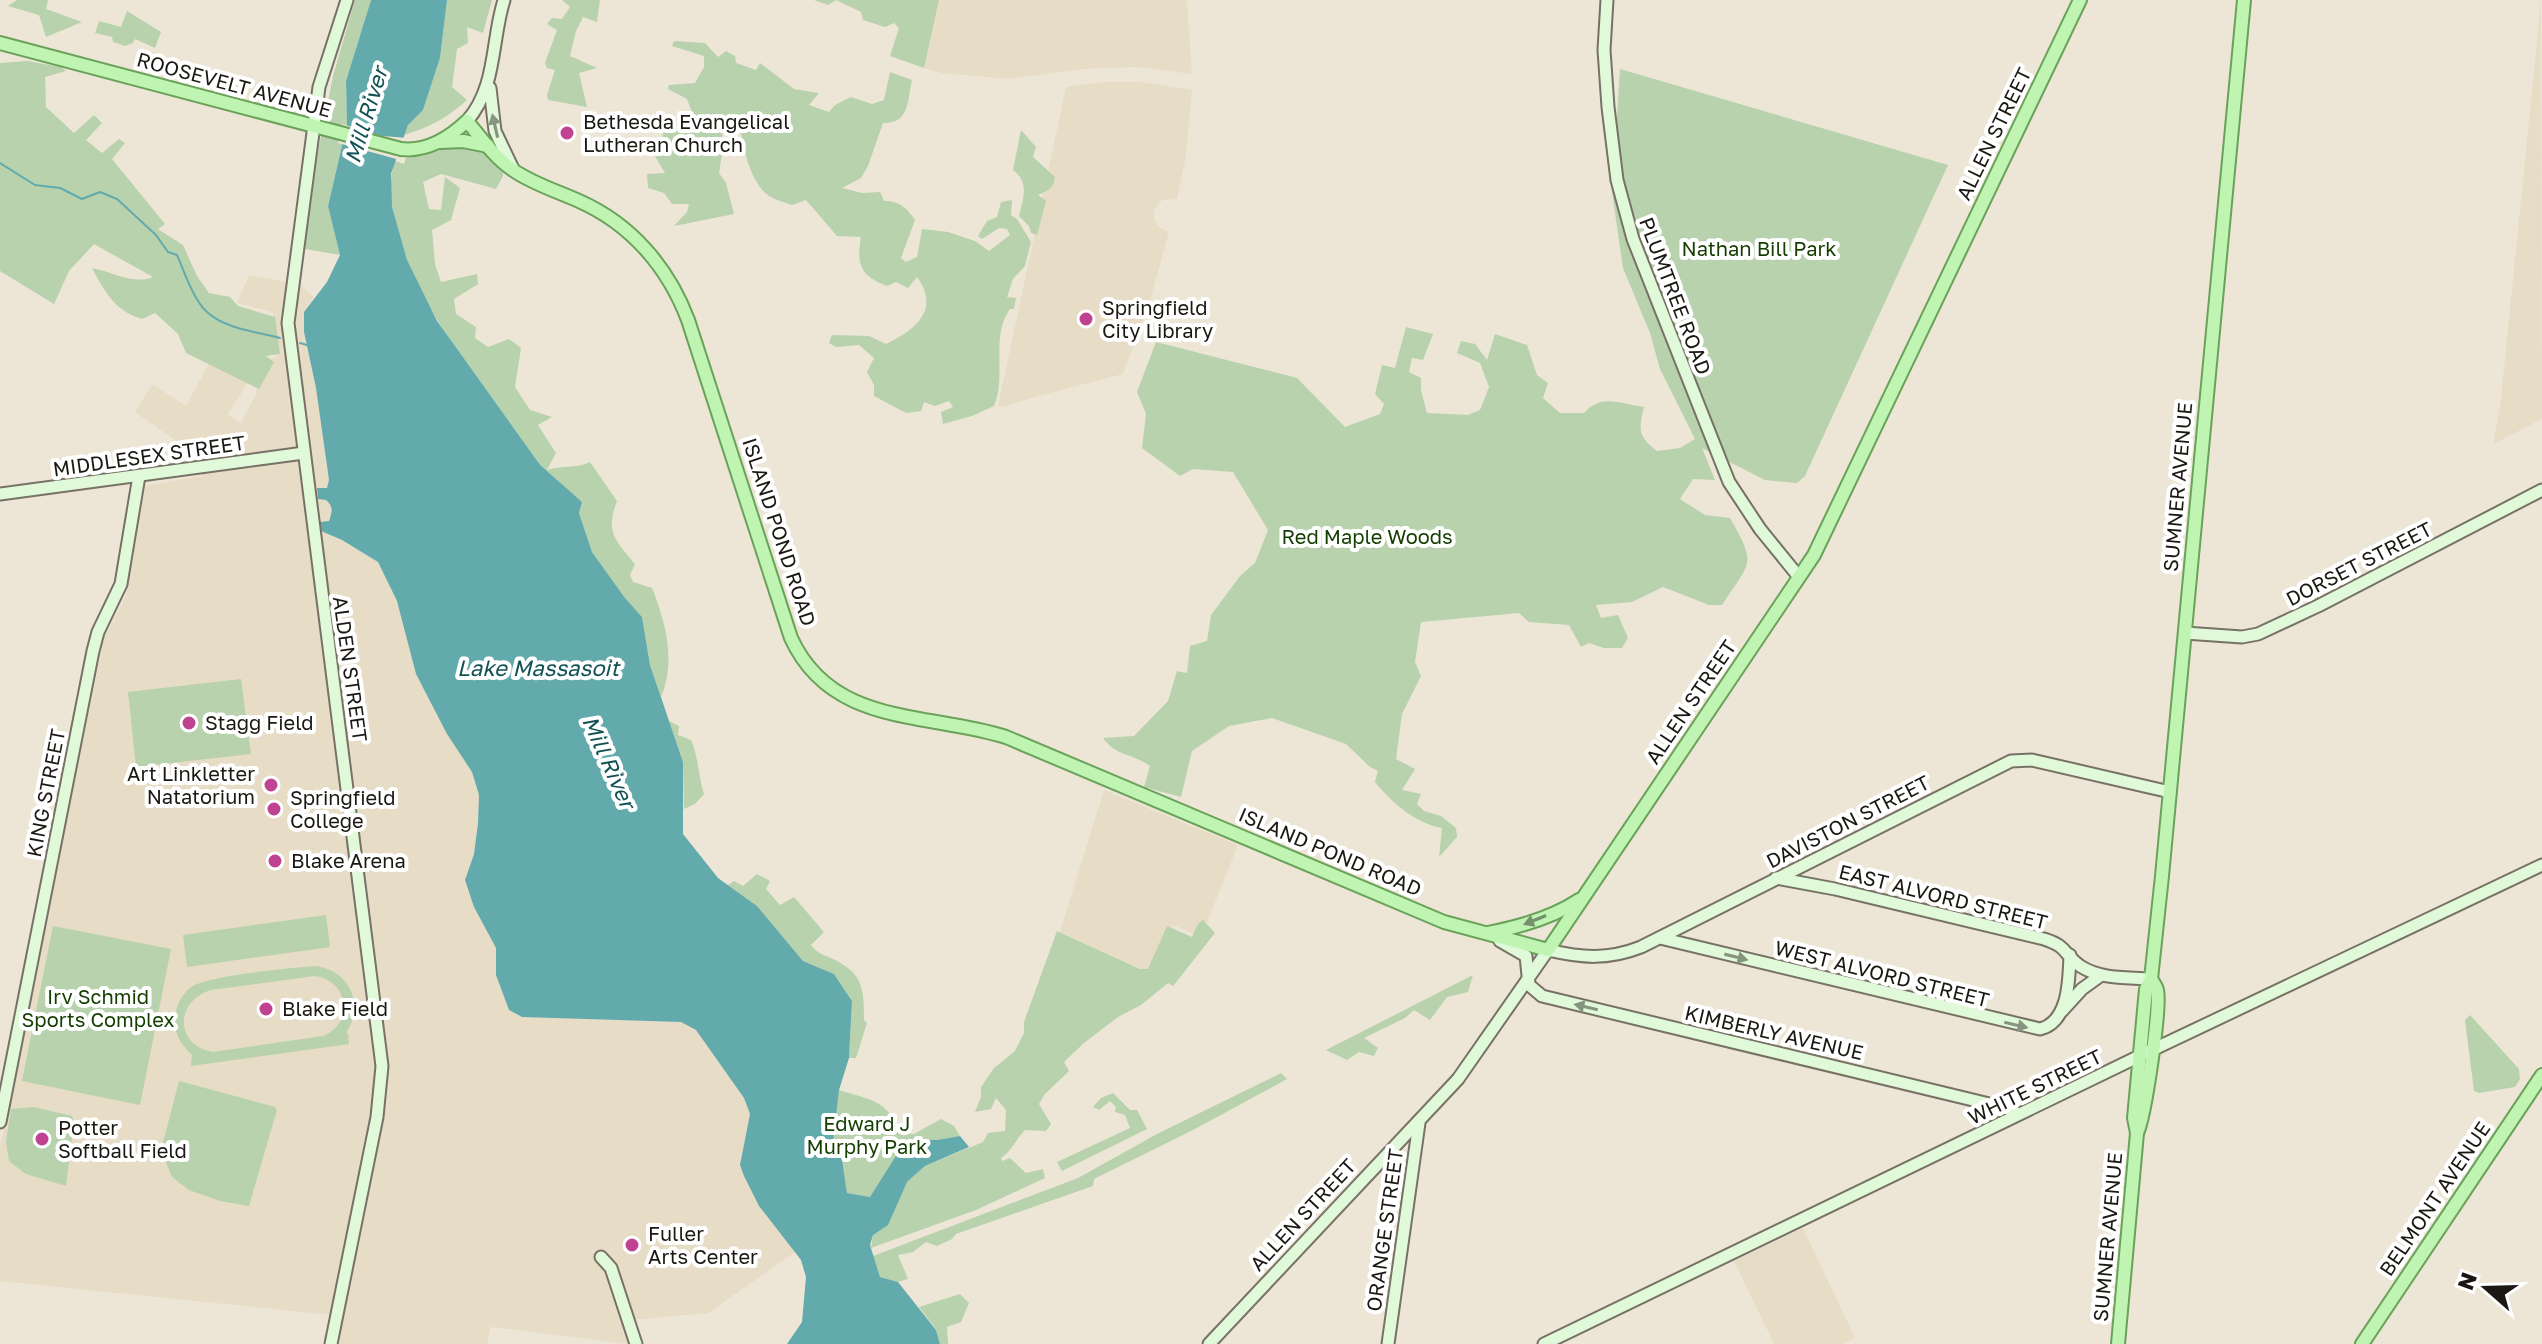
<svg xmlns="http://www.w3.org/2000/svg" width="2542" height="1344" viewBox="0 0 2542 1344" font-family="'Golos Text',sans-serif">
	<style>
		.built { fill: #e7dcc6 }
		.green { fill: #b7d2ad; fill-rule: evenodd }
		.water { fill: #63aaad }
		.pier { fill: #ede6d7 }
		.lines { fill: none; stroke-linecap: round; stroke-linejoin: round }
		.stream { stroke: #63aaad; stroke-width: 2 }
		.secondary-casing { stroke: #787165; stroke-width: 15 }
		.primary-casing { stroke: #6aa25a; stroke-width: 16 }
		.secondary { stroke: #dff9d9; stroke-width: 11 }
		.primary { stroke: #bff4b3; stroke-width: 12 }
		.oneway { fill: #879480 }
		.oneway2 { fill: #75916b }
		.poi-dot { fill: #c04392; stroke: #fff; stroke-width: 3 }
		.labels { text-anchor: middle; stroke-width: 8; stroke-linejoin: round; paint-order: stroke }
		.street-label { font-size: 20px; fill: #1b1813; stroke: #fff }
		.poi-label { font-size: 20px; fill: #1b1813; stroke: #fff; text-anchor: start }
		.park-label { font-size: 20px; fill: #143e00; stroke: #fff }
		.water-label { font-size: 22px; font-style: italic; fill: #135254; stroke: #fff }
	</style>
	<rect width="100%" height="100%" fill="#ede6d7"/>
	<g class="built">
		<polygon points="939,0 1187,0 1192,74 1138,67 1083,69 1008,79 942,73 924,68"/>
		<polygon points="2541,0 2542,419 2493,444 2500,408"/>
		<polygon points="1102,82 1140,82 1192,90 1186,156 1177,199 1162,200 1153,212 1157,226 1169,232 1149,304 1123,374 1031,398 1004,407 998,406 1066,87"/>
		<polygon points="249,275 300,285 314,297 304,312 304,332 316,388 329,481 327,488 317,488 318,499 326,499 331,505 332,513 321,531 342,540 378,562 397,601 416,674 447,734 472,772 479,795 478,823 474,854 465,880 474,907 496,948 496,975 509,1010 522,1017 681,1022 696,1030 744,1098 750,1114 746,1138 759,1206 795,1252 708,1313 621,1321 629,1344 491,1327 487,1344 337,1344 342,1316 0,1281 0,1147 104,638 126,596 144,486 202,476 201,458 135,412 152,384 186,406 212,358 249,381 228,414 241,423 256,394 258,361 277,357 273,312 237,303"/>
		<polygon points="1104,790 1238,845 1201,937 1173,925 1148,972 1060,932"/>
		<polygon points="1803,1228 1855,1338 1842,1344 1774,1344 1734,1261"/>
	</g>
	<g class="green">
		<polygon points="17,0 48,0 46,9 82,22 46,37 39,15 8,6"/>
		<polygon points="355,0 371,0 346,81 347,124 328,205 340,255 305,249 318,152 333,76"/>
		<path d="M447 0H492L483 33 467 27 468 43 457 49 452 87 467 100C447 118 430 127 404 135L408 125 423 110 440 58Z"/>
		<polygon points="562,0 600,0 597,22 583,17 576,31 570,56 597,68 579,73 587,107 548,100 547,95 555,70 547,68 545,63 557,30 547,24 552,18 562,19 570,7"/>
		<polygon points="814,0 939,0 924,68 890,56 899,28 894,23 885,27 863,20 861,12 836,0 828,5"/>
		<polygon points="127,11 161,32 155,48 135,39 133,43 125,46 113,42 112,37 95,33 99,21 121,27"/>
		<path d="M674 41 705 43 718 57 726 51 735 56 736 63 756 70 760 63 794 89 819 93 809 105 829 112 835 105 851 97 872 104 884 100 890 72 912 80C907 102 910 123 883 123L868 166 861 178 842 188 862 193 880 192 884 201C900 201 907 208 915 220L901 258 906 262 917 257 922 229 948 232 975 241 989 251 1010 235 1007 229 999 228 982 239 978 236 987 221 997 217 1001 202 1012 200 1011 215 1017 219 1031 242 1025 266 1013 279 1007 297 1016 298 1014 309H1010C990 336 1007 375 994 406L972 416 943 424 941 412 953 407 949 401 935 406 924 402 921 411 906 413 874 396V385L867 372 874 358 859 345 836 347 829 343 832 335 869 336 886 344C915 330 941 310 917 277L908 288 896 282 887 286C861 276 856 265 861 237L837 236 806 200 792 205C784 202 774 200 768 195 753 186 741 146 741 129L735 124 722 130 723 147 719 173 726 183 734 214 674 226 687 212 689 204H672L664 193 648 188 647 174 665 173 653 153 662 141 663 133 653 129 654 118 662 113 685 122 692 112 687 99 668 89 669 85 695 83 704 67V56L672 46Z"/>
		<path d="M28 61 61 67 66 71 45 77 46 107 74 133 94 115 102 123 86 140 102 153 119 139 125 143 112 159 165 224 158 229 183 245 197 276 209 293 230 297 238 306 275 317 280 354 266 356 274 362 259 389 186 353 178 334 155 313 142 319C115 311 105 292 92 268 113 272 133 285 153 277L94 244 69 271 54 304 0 271V63Z"/>
		<path d="M1620 69 1948 165 1805 476 1797 483 1765 480 1702 448 1715 480 1693 479 1680 499 1705 515 1730 518C1757 565 1751 561 1722 605H1709L1663 587 1632 602 1596 605 1601 618 1618 615 1628 638 1622 648H1604L1589 643 1581 647 1569 625 1529 622 1519 613 1421 622 1415 662 1421 676 1402 714 1396 759 1415 769 1402 790 1421 794 1417 804 1424 811 1441 816 1456 828 1457 837 1439 857 1442 828C1415 823 1392 803 1375 782L1378 771 1370 767 1346 744 1272 718 1229 726 1192 751 1181 797 1144 787 1150 766C1132 753 1117 757 1103 738L1134 736 1168 701 1177 671 1187 673 1190 646 1207 641 1211 615 1240 576 1255 563 1268 530 1233 472 1193 469 1180 476 1142 448 1146 414 1137 392 1156 342 1297 378 1345 427 1380 414 1384 404 1375 394 1382 365 1395 368 1406 327 1433 334 1423 360 1412 358 1409 372 1421 378V390L1427 413 1468 415 1480 410 1489 387 1480 363 1457 353 1461 341 1475 344 1487 360 1495 334 1527 345 1537 375 1548 383 1543 398 1560 413H1584C1602 393 1620 404 1644 407 1639 429 1637 436 1657 451L1680 448 1695 439 1660 369 1650 333 1623 268 1612 192Z"/>
		<path d="M1021 130 1036 147 1033 157 1055 177C1054 188 1047 191 1038 195L1046 201 1037 235 1031 233 1029 226 1019 216C1023 199 1030 182 1013 170Z"/>
		<path d="M455 145 483 149 503 169V176L496 189 441 174 423 182 429 209 441 210 445 177 460 188 451 220 432 230 435 264 441 282 477 274 478 284 454 299 456 314 476 327 475 338 488 347 509 339 521 348 515 387 530 410 552 417 538 425 556 453 547 470C562 465 576 469 590 462L617 501C605 532 615 540 635 564L630 575 633 582 652 588C666 623 676 661 661 697L650 665 642 617 625 598 592 552 579 513 582 502C568 490 553 479 540 466 524 448 510 427 496 407 455 350 370 235 395 161L404 164 406 158 423 156Z"/>
		<polygon points="241,679 251,754 136,767 128,692"/>
		<path d="M669 721 679 726 678 735 691 740C699 758 698 776 704 794L695 804 684 809 683 762Z"/>
		<path d="M757 874 770 881 766 889 780 905 794 897 824 932 811 945C816 952 823 955 831 958 863 973 864 987 864 1020L867 1023 856 1058H849L852 1001 834 974 803 961 757 906 728 885 734 881 743 886Z"/>
		<polygon points="326,915 330,947 187,967 183,935"/>
		<path d="M1203 920 1215 933 1173 986 1168 983 1141 1005 1118 1017 1084 1043 1064 1062 1069 1071 1045 1094 1039 1104 1051 1124 1046 1131 1025 1130C1016 1139 1012 1151 1001 1158L1002 1161 1010 1158 1026 1173 1043 1169 1045 1178 976 1210 871 1248 873 1235 907 1182 925 1166 983 1142 988 1133 1005 1131 1006 1110 996 1098 991 1109 975 1112 981 1097V1087L994 1068 1015 1051 1024 1033V1022L1057 931 1140 969H1148L1167 926 1192 937 1198 924Z"/>
		<polygon points="53,926 171,949 140,1105 22,1081"/>
		<path d="M316 966C350 971 365 1005 346 1033L348 1034 349 1044 191 1066 192 1055C181 1044 173 1033 175 1017 176 1005 183 992 193 986 212 975 291 968 316 966ZM315 976C349 981 355 1023 323 1036L213 1052C175 1046 174 1001 211 990Z"/>
		<polygon points="1473,975 1468,992 1447,997 1430,1020 1414,1010 1405,1018 1364,1038 1378,1048 1374,1056 1359,1052 1347,1060 1326,1050"/>
		<polygon points="2470,1015 2519,1069 2520,1079 2515,1087 2479,1093 2474,1091 2465,1020"/>
		<polygon points="1281,1073 1287,1079 1195,1129 1094,1179 1093,1186 956,1234 952,1239 937,1246 926,1242 913,1252 898,1255 908,1279 898,1282 880,1277 873,1256 1078,1178 1157,1134"/>
		<polygon points="179,1081 275,1107 277,1110 249,1206 220,1201 189,1190 172,1177 161,1150"/>
		<path d="M839 1090C874 1101 884 1099 903 1133L914 1134 941 1119 954 1126 960 1136 937 1140H907L870 1197 847 1193 842 1159 830 1135Z"/>
		<polygon points="1113,1093 1130,1110 1137,1110 1147,1129 1062,1171 1057,1162 1130,1128 1125,1115 1115,1112 1116,1107 1110,1101 1099,1110 1093,1107 1101,1098"/>
		<polygon points="34,1107 72,1116 74,1122 66,1186 26,1174 9,1161 6,1142 11,1109"/>
		<polygon points="960,1294 969,1303 961,1322 947,1327 948,1344 940,1344 936,1329 919,1307"/>
	</g>
	<path class="water" d="M371 0H447L440 58 423 110 408 125 391 174 392 207 407 260 437 321 540 465 582 502 579 513 592 552 625 598 642 617 650 665 683 762V834L718 878 757 906 803 961 834 974 852 1001 849 1058 839 1090 833 1141 842 1159 847 1193 870 1197 906 1140H937L960 1136 969 1147 925 1166 907 1182 888 1225 873 1235 870 1245 880 1277 898 1282 936 1330 940 1344H787L802 1322 806 1277 801 1260 759 1206 744 1176 740 1165 750 1114 744 1098 696 1030 681 1022 522 1017 509 1010 496 975V948L474 907 465 880 474 854 478 823 479 795 472 772 447 734 416 674 397 601 378 562 342 540 321 531 320 522 329 521C332 512 334 507 326 500L318 499 317 488H327L329 480 316 388 304 332V312L327 282 340 255 328 206 347 124 346 81Z"/>
	<polygon class="pier" points="342,124 382,136 408,138 400,160 338,143"/>
	<g class="lines">
		<g class="stream">
			<path d="M0 163 35 185 60 188 82 199 100 192 117 199 156 235 168 252 177 255C185 273 193 299 207 312 225 329 258 332 280 338"/>
			<polyline points="300,343 307,345"/>
		</g>
		<defs>
			<g id="secondary">
				<polyline points="1607,0 1604,50 1608,107 1617,180 1633,239 1729,482 1760,529 1799,577"/>
				<polyline points="490,88 495,131 514,171"/>
				<path d="M467 121C497 87 491 41 504 0"/>
				<polyline points="0,494 304,453"/>
				<polyline points="2185,633 2242,637 2258,634 2318,606 2542,490"/>
				<path d="M1776 878 1835 889 2044 939C2069 947 2063 954 2080 966 2102 980 2127 977 2151 979"/>
				<path d="M1660 938 2040 1029C2069 1022 2069 980 2070 955"/>
				<polyline points="1500,941 1526,956 1529,985 1542,996 2006,1108 2018,1114"/>
				<polyline points="2062,1011 2082,989 2100,976"/>
				<polyline points="0,1122 93,651 98,632 121,584 139,476"/>
				<polyline points="601,1257 611,1268 636,1344"/>
				<polyline points="331,1344 377,1117 382,1066 288,323 319,87 347,0"/>
				<path d="M1209 1344 1458 1079 1548 950C1582 958 1608 960 1641 947L2011 761 2032 760 2170 792"/>
				<polyline points="1388,1344 1419,1123"/>
				<polyline points="1544,1344 2152,1050 2542,865"/>
			</g>
			<g id="primary">
				<path d="M0 43 401 149C426 152 449 138 467 121 481 138 494 157 513 170 533 184 557 191 579 201 631 224 668 267 688 320L791 638C832 727 927 712 1006 737L1444 922 1548 950 1814 555 2080 0"/>
				<polyline points="440,142 463,141 488,146"/>
				<path d="M1488 933C1519 927 1552 918 1579 900"/>
				<path d="M2137 1133C2145 1116 2161 1007 2157 990 2156 986 2153 982 2151 979"/>
				<polyline points="2118,1344 2137,1133 2134,1118 2146,989 2151,979 2162,876 2244,0"/>
				<polyline points="2362,1344 2542,1075"/>
			</g>
		</defs>
		<use href="#secondary" class="secondary-casing"/>
		<use href="#primary" class="primary-casing"/>
		<use href="#secondary" class="secondary"/>
		<use href="#primary" class="primary"/>
	</g>
	<defs><path id="oneway-solid" d="M-6-.8H1V-3.2L6.5 0L1 3.2V.8H-6Z" transform="scale(2)"/></defs>
	<g class="oneway">
		<use href="#oneway-solid" transform="translate(495 126) rotate(-103)"/>
		<use href="#oneway-solid" transform="translate(1736 957) rotate(14)"/>
		<use href="#oneway-solid" transform="translate(1586 1007) rotate(-167)"/>
		<use href="#oneway-solid" transform="translate(2016 1025) rotate(13)"/>
	</g>
	<use class="oneway2" href="#oneway-solid" transform="translate(1535 920) rotate(158)"/>
	<g class="poi-dot">
		<circle cx="567" cy="133" r="8"/>
		<circle cx="1086" cy="319" r="8"/>
		<circle cx="189" cy="723" r="8"/>
		<circle cx="271" cy="785" r="8"/>
		<circle cx="274" cy="809" r="8"/>
		<circle cx="275" cy="861" r="8"/>
		<circle cx="266" cy="1009" r="8"/>
		<circle cx="42" cy="1139" r="8"/>
		<circle cx="632" cy="1245" r="8"/>
	</g>
	<g class="labels">
		<g class="street-label">
			<text transform="translate(234 85) rotate(15)" y="7">ROOSEVELT AVENUE</text>
			<text transform="translate(1994 134) rotate(-64)" y="7">ALLEN STREET</text>
			<text transform="translate(1675 296) rotate(69)" y="7">PLUMTREE ROAD</text>
			<text transform="translate(149 456) rotate(-8)" y="7">MIDDLESEX STREET</text>
			<text transform="translate(2178 487) rotate(-85)" y="7">SUMNER AVENUE</text>
			<text transform="translate(779 532) rotate(72)" y="7">ISLAND POND ROAD</text>
			<text transform="translate(2359 564) rotate(-27)" y="7">DORSET STREET</text>
			<text transform="translate(350 669) rotate(82)" y="7">ALDEN STREET</text>
			<text transform="translate(1691 702) rotate(-56)" y="7">ALLEN STREET</text>
			<text transform="translate(46 793) rotate(-79)" y="7">KING STREET</text>
			<text transform="translate(1848 822) rotate(-27)" y="7">DAVISTON STREET</text>
			<text transform="translate(1330 852) rotate(23)" y="7">ISLAND POND ROAD</text>
			<text transform="translate(1943 897) rotate(14)" y="7">EAST ALVORD STREET</text>
			<text transform="translate(1882 974) rotate(14)" y="7">WEST ALVORD STREET</text>
			<text transform="translate(1774 1033) rotate(13)" y="7">KIMBERLY AVENUE</text>
			<text transform="translate(2035 1087) rotate(-26)" y="7">WHITE STREET</text>
			<text transform="translate(2435 1199) rotate(-56)" y="7">BELMONT AVENUE</text>
			<text transform="translate(1303 1215) rotate(-47)" y="7">ALLEN STREET</text>
			<text transform="translate(1385 1230) rotate(-82)" y="7">ORANGE STREET</text>
			<text transform="translate(2108 1237) rotate(-85)" y="7">SUMNER AVENUE</text>
		</g>
		<g class="poi-label">
			<text x="583" y="129">Bethesda Evangelical<tspan x="583" dy="23">Lutheran Church</tspan></text>
			<text x="1102" y="315">Springfield<tspan x="1102" dy="23">City Library</tspan></text>
			<text x="205" y="730">Stagg Field</text>
			<text x="255" y="781" text-anchor="end">Art Linkletter<tspan x="255" dy="23">Natatorium</tspan></text>
			<text x="290" y="805">Springfield<tspan x="290" dy="23">College</tspan></text>
			<text x="291" y="868">Blake Arena</text>
			<text x="282" y="1016">Blake Field</text>
			<text x="58" y="1135">Potter<tspan x="58" dy="23">Softball Field</tspan></text>
			<text x="648" y="1241">Fuller<tspan x="648" dy="23">Arts Center</tspan></text>
		</g>
		<g class="park-label">
			<text x="1759" y="256">Nathan Bill Park</text>
			<text x="1367" y="544">Red Maple Woods</text>
			<text x="98" y="1004">Irv Schmid<tspan x="98" dy="23">Sports Complex</tspan></text>
			<text x="867" y="1131">Edward J<tspan x="867" dy="23">Murphy Park</tspan></text>
		</g>
		<g class="water-label">
			<text transform="translate(366 115) rotate(-73)" y="8">Mill River</text>
			<text x="538" y="676">Lake Massasoit</text>
			<text transform="translate(609 762) rotate(66)" y="8">Mill River</text>
		</g>
	</g>
	<g transform="translate(2486 1288) rotate(290)" stroke="#ffffff" stroke-width="6" paint-order="stroke">
	<path d="M0-6L14 30L0 20L-14 30Z" fill="#1b1813"/>
	<text y="-12" font-size="22" font-weight="bold" text-anchor="middle" fill="#1b1813">N</text>
	</g>
</svg>
